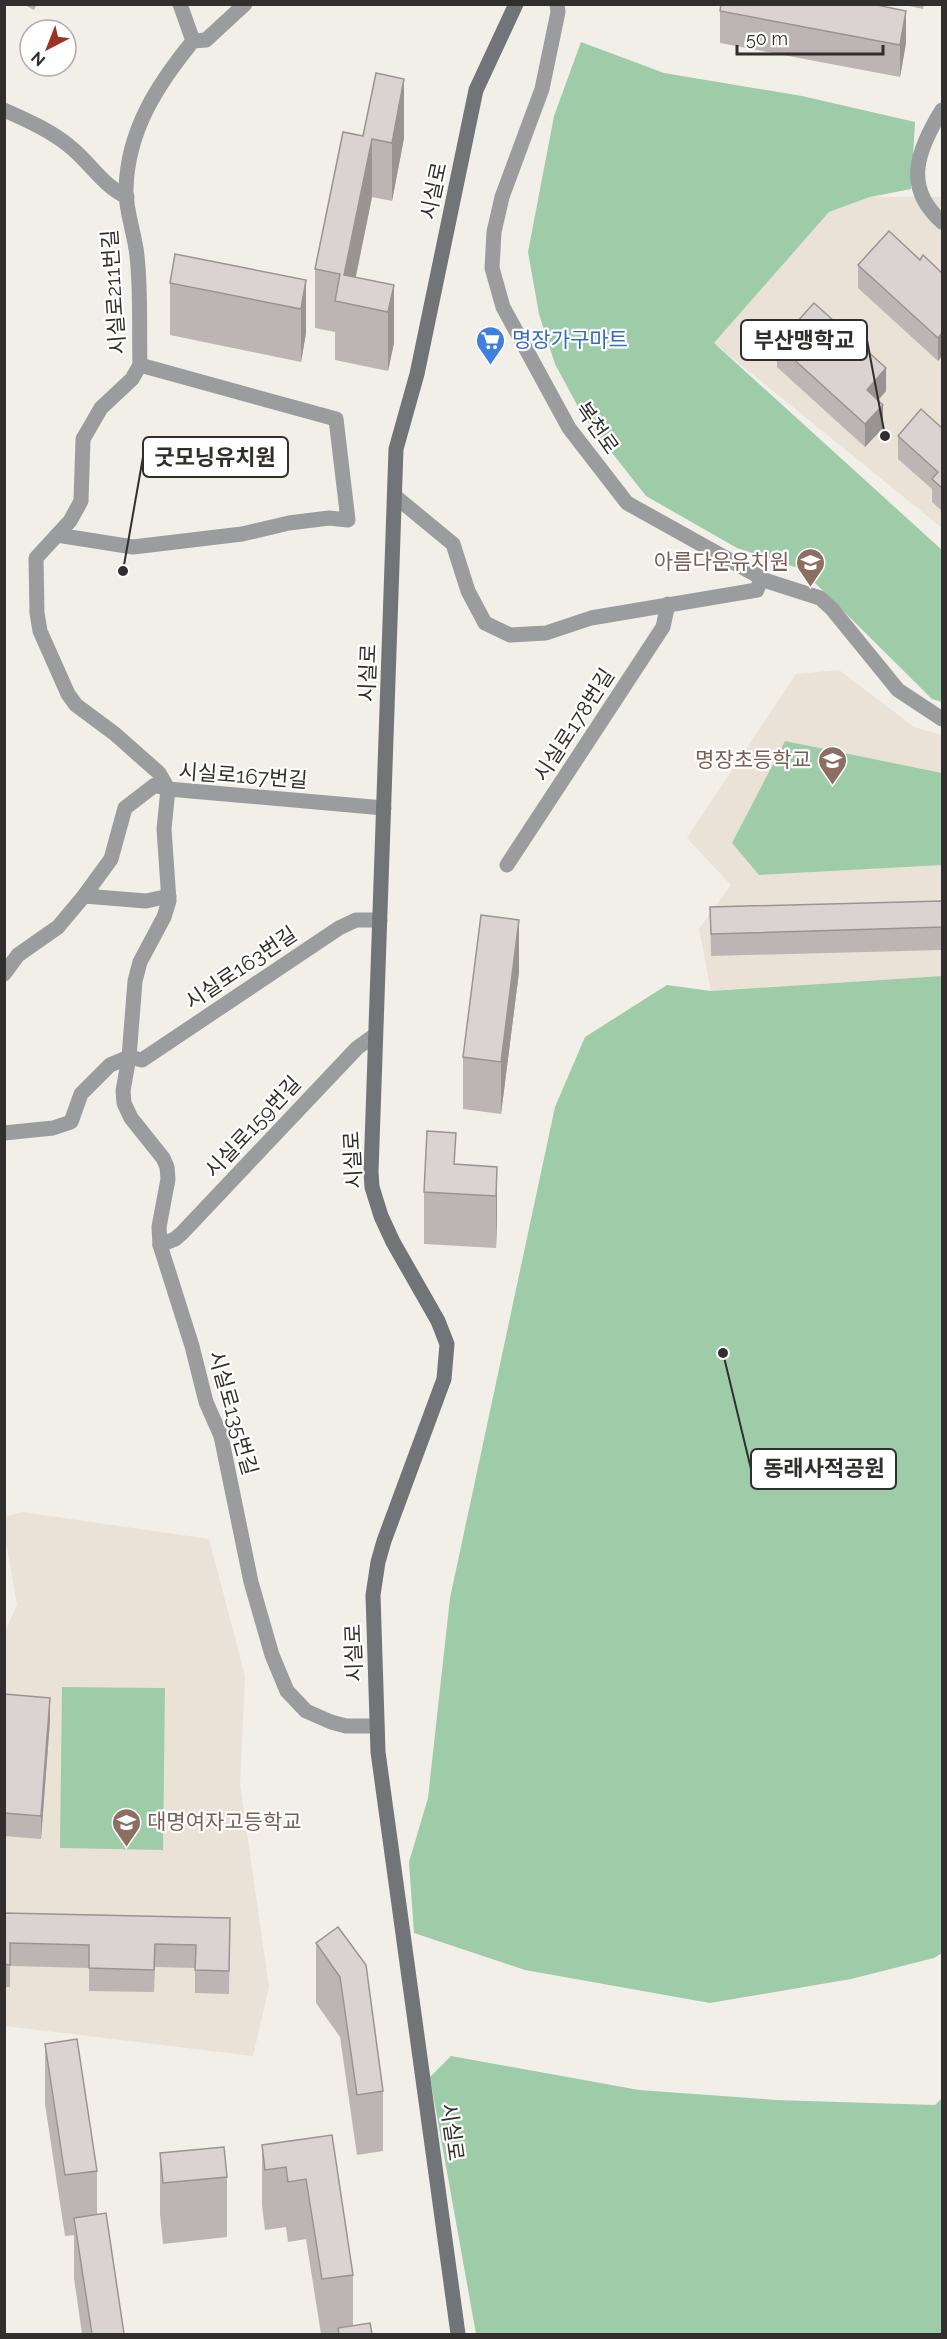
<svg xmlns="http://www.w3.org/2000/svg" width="947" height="2339" viewBox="0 0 947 2339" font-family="Raleway,'Noto Sans KR',sans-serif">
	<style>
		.built { fill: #eae2d6 }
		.green { fill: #9fcca8 }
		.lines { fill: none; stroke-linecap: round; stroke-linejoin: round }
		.minor { stroke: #9a9c9e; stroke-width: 15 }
		.tertiary { stroke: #9a9c9e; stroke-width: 15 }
		.secondary { stroke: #727578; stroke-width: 15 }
		.wall { fill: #bcb5b4 }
		.shaded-wall { fill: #999492 }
		.building { fill: #dbd3d1; stroke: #999492; stroke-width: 1.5 }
		.labels { text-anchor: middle; stroke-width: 4.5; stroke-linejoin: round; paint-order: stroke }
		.street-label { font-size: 21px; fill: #302f2d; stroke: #fff }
		.shop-label { font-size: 21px; fill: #366cbe; stroke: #fff; text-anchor: start }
		.education-label { font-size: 21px; fill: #785e54; stroke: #fff; text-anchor: end }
		.leader { fill: none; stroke: #302f2d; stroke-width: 2 }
		.callout-dot { fill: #302f2d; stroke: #fff; stroke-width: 2 }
		.callout { fill: #fff; stroke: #302f2d; stroke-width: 2 }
		.callout-label { font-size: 22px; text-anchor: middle; font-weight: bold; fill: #302f2d }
	</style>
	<rect width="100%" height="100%" fill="#f2eee8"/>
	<g class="built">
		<polygon points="870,197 942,197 942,528 714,343 829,212"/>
		<polygon points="839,670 914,727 942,735 942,976 711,991 699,929 731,885 687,838 796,674"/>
		<polygon points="22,1512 209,1539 245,1676 240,1784 269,1987 253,2056 5,2026 4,1634 17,1605 5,1536 5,1517"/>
	</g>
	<g class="green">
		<polygon points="581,42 664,73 802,96 915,122 911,189 870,197 829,212 714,343 942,550 942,702 932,699 801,569 737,548 646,496 583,416 555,364 539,314 528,252 554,116"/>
		<polygon points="785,741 942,773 942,865 759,875 732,843"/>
		<polygon points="942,976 942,1953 934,1958 851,1979 710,2003 525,1970 414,1933 409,1862 428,1798 450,1598 555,1107 585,1037 667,985 711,991"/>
		<polygon points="62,1687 165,1688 163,1850 60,1848"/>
		<polygon points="451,2056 639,2090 776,2100 935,2105 942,2098 942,2334 476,2334 430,2077"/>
	</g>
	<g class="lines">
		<g class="minor">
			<polyline points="180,4 193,41"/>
			<path d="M4 110C29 121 54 132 74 150 93 167 104 186 127 197"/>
			<path d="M942 110C918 149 902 187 942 222"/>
			<polyline points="396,497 453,544 468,591 485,623 510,635 546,633 591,618 757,590 761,578"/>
			<polyline points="57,535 133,547 242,534 289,523 329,518 348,520 336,419 140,365"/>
			<path d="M168 789 159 773 115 734 76 705 68 694 40 631 37 613 36 558 70 521 81 501 83 439 90 427 101 408 132 379 140 365C139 329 141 292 137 256 135 234 125 210 126 188 128 130 157 85 193 41L206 40 245 4"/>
			<polyline points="507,865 663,627 668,604"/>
			<polyline points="84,896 146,901 169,896"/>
			<polyline points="4,974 18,955 58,927 84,896 111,859 125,808 155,785 168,789"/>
			<polyline points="129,1057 142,1060 339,928 356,920 380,920"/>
			<polyline points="4,1133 53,1128 71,1122 81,1094 110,1065 129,1057"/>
			<polyline points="160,1245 175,1239 182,1233 357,1048 375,1035"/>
			<polyline points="377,1726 346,1726 331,1722 306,1711 287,1691 272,1655 251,1582 221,1436 206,1402 192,1346 160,1245 159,1227 168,1179 167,1167 163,1158 131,1118 124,1103 123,1091 129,1057 135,981 140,962 164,917 169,901 164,829 168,789 384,808"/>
		</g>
		<polyline class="tertiary" points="557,4 558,12 542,89 502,197 494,232 492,268 503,307 569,428 627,503 767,581 820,598 832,609 898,690 942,719"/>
		<polyline class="secondary" points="458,2334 378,1752 373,1595 378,1562 384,1541 444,1379 447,1344 438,1321 393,1242 381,1216 372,1187 371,1172 396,449 417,374 476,90 516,4"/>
	</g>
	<g class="wall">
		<polygon points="23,4 37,4 34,10"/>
		<polygon points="900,4 924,4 923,9"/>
		<polygon points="720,11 906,43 900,77 720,43"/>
		<polygon points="363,136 404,138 392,201 372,197 356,277 394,285 394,343 388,371 335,360 335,332 315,328 315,269"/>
		<polygon points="920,260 942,273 938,361 858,288 858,265"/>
		<polygon points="306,280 306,333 301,362 170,335 170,283"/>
		<polygon points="777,344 886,391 878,400 883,428 865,447 777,367"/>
		<polygon points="942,428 942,511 932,502 932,489 898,459 898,436"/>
		<polygon points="942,901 942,950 711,956 710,907"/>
		<polygon points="519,972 501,1114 463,1109 463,1057"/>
		<polygon points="497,1167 497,1219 496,1248 424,1244 424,1192"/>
		<polygon points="4,1694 50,1720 41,1839 4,1836"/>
		<polygon points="4,1913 230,1918 229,1994 195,1993 195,1968 155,1967 154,1992 89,1991 89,1968 10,1966 10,1987 4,1987"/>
		<polygon points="338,1927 383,2091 383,2151 357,2155 340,2037 316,2003 316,1943"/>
		<polygon points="45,2044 97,2171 97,2215 124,2334 82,2334 74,2278 74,2235 65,2236 45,2104"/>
		<polygon points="332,2135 353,2275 353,2325 372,2334 321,2334 306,2239 288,2242 286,2227 265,2230 262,2205 262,2145"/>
		<polygon points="160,2153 227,2177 227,2237 163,2244 160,2214"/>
	</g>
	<g class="shaded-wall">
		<polygon points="906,11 906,43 900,77 900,45"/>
		<polygon points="404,79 404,138 392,201 392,143"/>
		<polygon points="372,139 372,197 350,304 344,275"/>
		<polygon points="306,280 306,333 301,362 301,309"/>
		<polygon points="394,285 394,343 388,371 388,312"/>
		<polygon points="942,333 942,356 938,361 938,338"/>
		<polygon points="886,368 886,391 867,413 867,390"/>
		<polygon points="883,405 883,428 865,447 865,424"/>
		<polygon points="519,920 519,972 501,1114 501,1062"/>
		<polygon points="497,1167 497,1219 496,1248 496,1196"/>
		<polygon points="50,1698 50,1720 41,1839 41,1816"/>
	</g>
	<g class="building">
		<polygon points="721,4 872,4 906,11 900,45 720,11"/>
		<polygon points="376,73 404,79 392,143 372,139 344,275 394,285 388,312 335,301 340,274 315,269 343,132 363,136"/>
		<polygon points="889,231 920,260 923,255 942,273 942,333 938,338 858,265"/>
		<polygon points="175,254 306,280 301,309 170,283"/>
		<polygon points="814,303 886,368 867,390 883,405 865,424 777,344"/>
		<polygon points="921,409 942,428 942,488 932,479 938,472 898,436"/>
		<polygon points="942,901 942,927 711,934 710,907"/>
		<polygon points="481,915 519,920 501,1062 463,1057"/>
		<polygon points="427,1131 456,1133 454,1164 497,1167 496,1196 424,1192"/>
		<polygon points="4,1694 50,1698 41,1816 4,1813"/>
		<polygon points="4,1913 230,1918 229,1971 195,1970 196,1945 155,1944 154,1970 89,1968 89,1945 10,1943 10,1965 4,1964"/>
		<polygon points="338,1927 366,1965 383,2091 357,2095 340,1977 316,1943"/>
		<polygon points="77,2039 97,2171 65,2175 45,2044"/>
		<polygon points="332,2135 353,2275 322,2279 306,2179 288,2182 286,2167 265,2170 262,2145"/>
		<polygon points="224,2147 227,2177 163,2183 160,2153"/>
		<polygon points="106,2213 124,2334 92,2334 74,2218"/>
		<polygon points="370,2323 372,2334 339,2334 338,2328"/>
	</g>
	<defs>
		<symbol id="supermarket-pin" viewBox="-11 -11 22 30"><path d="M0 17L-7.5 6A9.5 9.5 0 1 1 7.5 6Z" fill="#3f7fe0" stroke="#fff"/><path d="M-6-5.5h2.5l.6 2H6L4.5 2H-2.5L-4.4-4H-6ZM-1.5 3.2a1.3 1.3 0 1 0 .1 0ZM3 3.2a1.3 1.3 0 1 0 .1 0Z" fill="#fff"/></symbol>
		<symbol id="school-pin" viewBox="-11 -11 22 30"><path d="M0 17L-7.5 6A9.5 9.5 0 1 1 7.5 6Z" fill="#8d6e63" stroke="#fff"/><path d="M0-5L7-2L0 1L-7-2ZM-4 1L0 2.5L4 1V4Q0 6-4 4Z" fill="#fff"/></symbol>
	</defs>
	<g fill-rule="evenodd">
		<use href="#supermarket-pin" x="474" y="324" width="33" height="45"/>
		<use href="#school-pin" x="794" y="546" width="33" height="45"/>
		<use href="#school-pin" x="816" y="744" width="33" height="45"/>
		<use href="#school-pin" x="110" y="1806" width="33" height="45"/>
	</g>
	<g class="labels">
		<g class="street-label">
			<text transform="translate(434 191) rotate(-78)" y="7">시실로</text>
			<text transform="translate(114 292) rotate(-94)" y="7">시실로211번길</text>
			<text transform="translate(597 428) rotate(55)" y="7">복천로</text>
			<text transform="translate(368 673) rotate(-88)" y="7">시실로</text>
			<text transform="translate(574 725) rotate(-57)" y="7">시실로178번길</text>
			<text transform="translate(243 776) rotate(4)" y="7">시실로167번길</text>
			<text transform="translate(241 968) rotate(-34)" y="7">시실로163번길</text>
			<text transform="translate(253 1127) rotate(-47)" y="7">시실로159번길</text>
			<text transform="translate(353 1160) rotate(-93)" y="7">시실로</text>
			<text transform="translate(233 1413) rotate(74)" y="7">시실로135번길</text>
			<text transform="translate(354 1653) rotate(-92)" y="7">시실로</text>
			<text transform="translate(452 2132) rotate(82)" y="7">시실로</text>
		</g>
		<g class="shop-label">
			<text x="512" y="347">명장가구마트</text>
		</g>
		<g class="education-label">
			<text x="789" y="569">아름다운유치원</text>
			<text x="811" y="767">명장초등학교</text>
			<text x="147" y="1829" text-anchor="start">대명여자고등학교</text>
		</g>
	</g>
	<path class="leader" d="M885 436L867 340M123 571L143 457M723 1353L751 1469"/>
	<g class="callout-dot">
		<circle cx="885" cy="436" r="6"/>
		<circle cx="123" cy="571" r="6"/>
		<circle cx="723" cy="1353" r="6"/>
	</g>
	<g class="callout">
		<rect x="741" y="320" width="126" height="40" rx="6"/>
		<rect x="143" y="437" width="145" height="40" rx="6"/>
		<rect x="751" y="1449" width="145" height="40" rx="6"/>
	</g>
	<g class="callout-label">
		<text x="804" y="348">부산맹학교</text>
		<text x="215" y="465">굿모닝유치원</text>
		<text x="824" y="1476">동래사적공원</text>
	</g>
	<rect width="947" height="2339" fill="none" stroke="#302f2d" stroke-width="12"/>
	<g transform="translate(48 48) rotate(222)"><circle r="28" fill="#ffffff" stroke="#acacab" stroke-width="1.5"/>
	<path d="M0-4.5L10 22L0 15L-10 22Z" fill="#9c3320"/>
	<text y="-9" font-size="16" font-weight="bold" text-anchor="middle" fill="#302f2d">N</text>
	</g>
	<path d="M737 45v9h146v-9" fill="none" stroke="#302f2d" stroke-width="3"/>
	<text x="746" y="45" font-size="18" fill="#302f2d" stroke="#ffffff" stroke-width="4.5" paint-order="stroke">50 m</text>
</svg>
